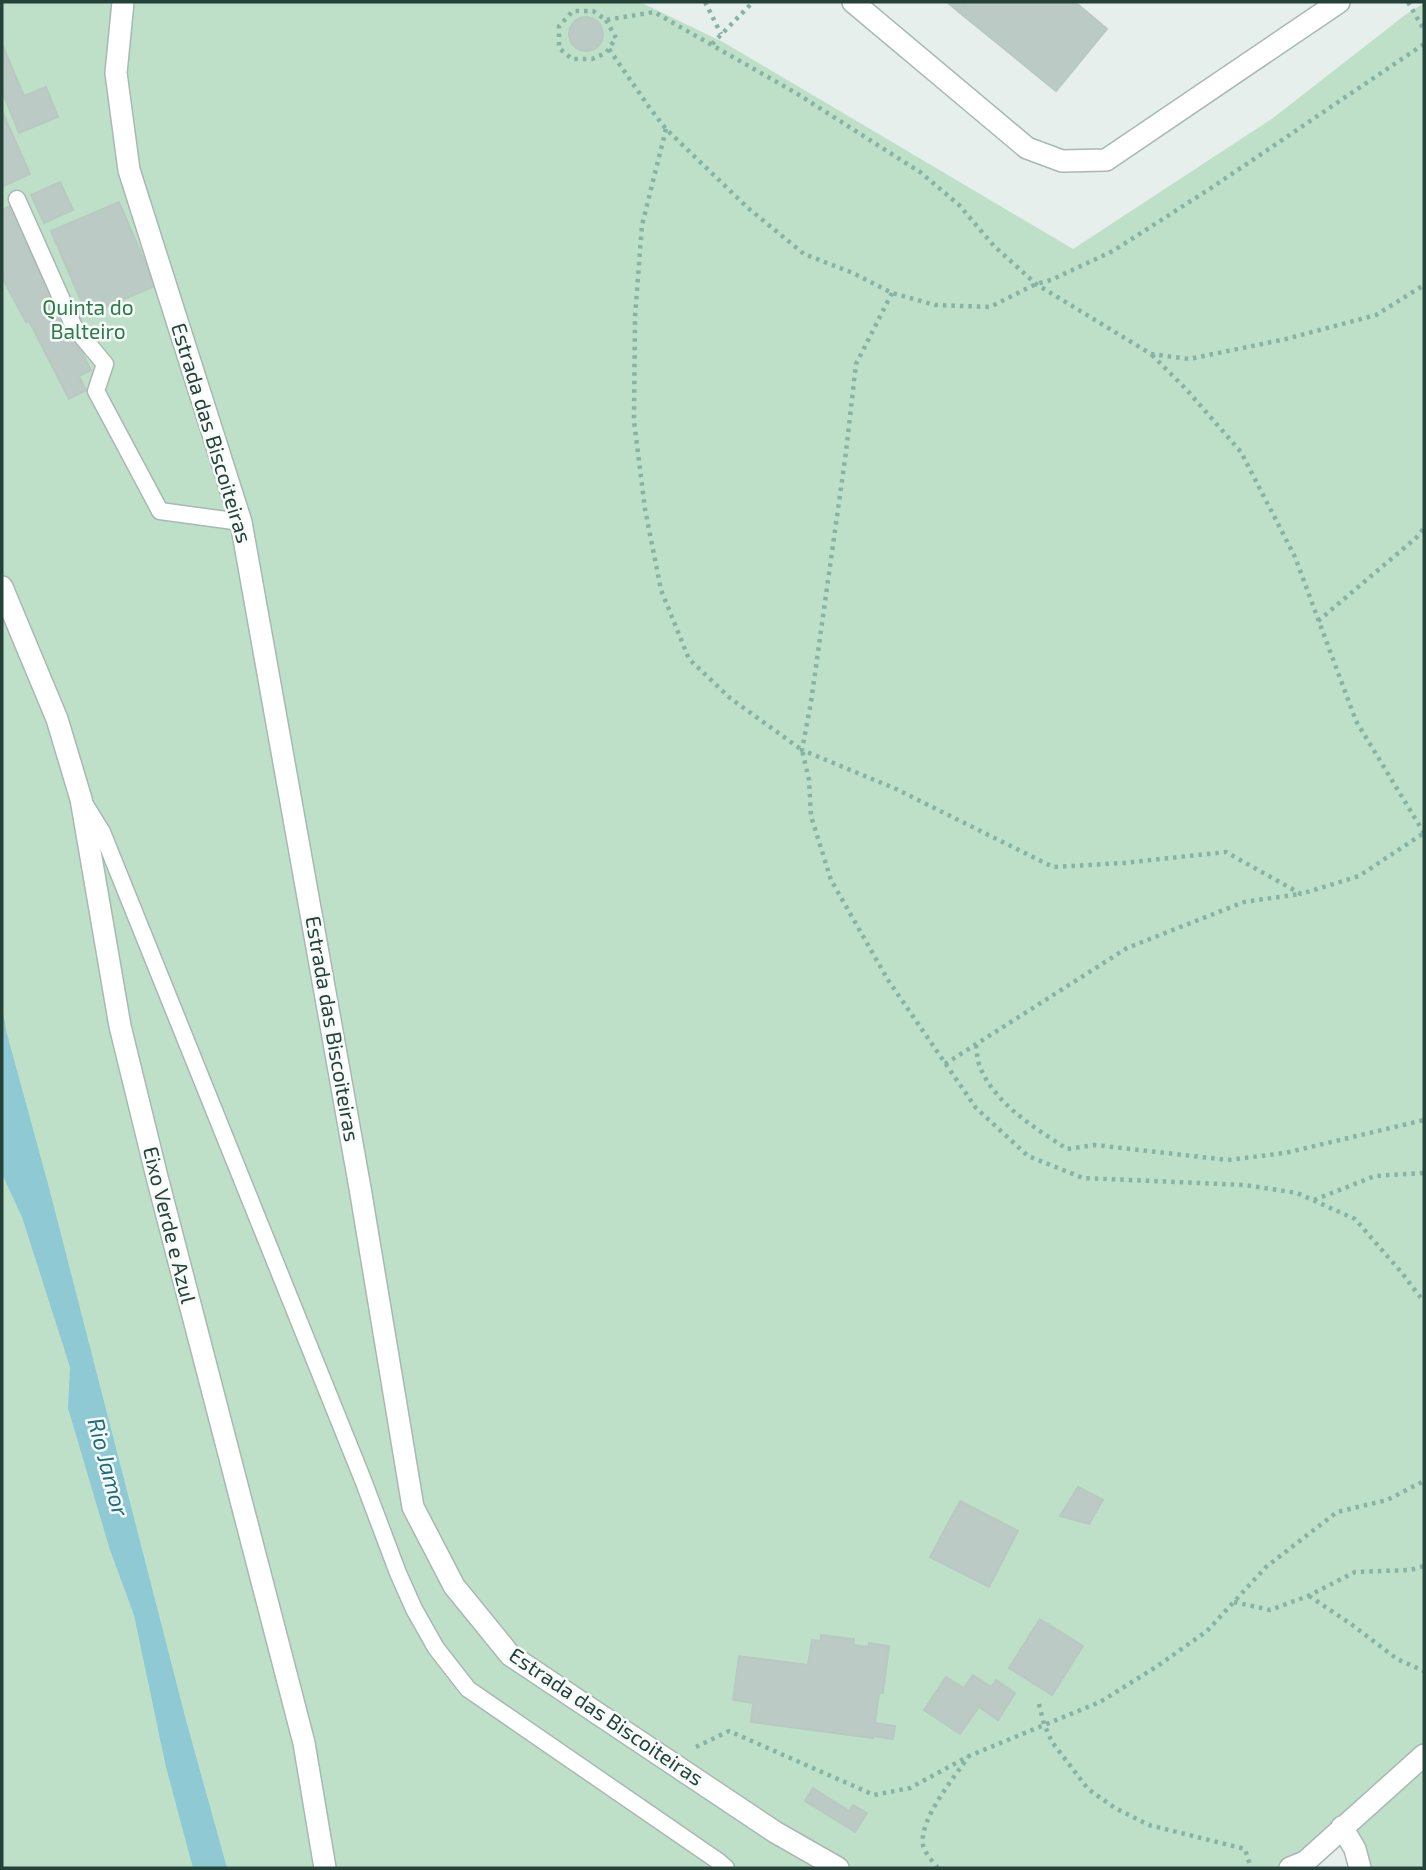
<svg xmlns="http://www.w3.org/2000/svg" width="1426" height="1870" viewBox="0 0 1426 1870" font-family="'Exo 2',sans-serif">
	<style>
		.green { fill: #bfe0c8 }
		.water { fill: #8ec9d4 }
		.building { fill: #bbcac4; stroke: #b8c9c2; stroke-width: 2 }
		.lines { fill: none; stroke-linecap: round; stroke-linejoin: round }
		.service-casing { stroke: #a8b8b2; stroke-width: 19 }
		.pedestrian-casing { stroke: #a8b8b2; stroke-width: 24 }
		.minor-casing { stroke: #a8b8b2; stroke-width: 24 }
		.tertiary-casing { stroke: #a8b8b2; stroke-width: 24 }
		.path { stroke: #86b3a5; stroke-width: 4.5; stroke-dasharray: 3.5 5; stroke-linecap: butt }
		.service { stroke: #fff; stroke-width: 16 }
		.pedestrian { stroke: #fff; stroke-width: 21 }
		.minor { stroke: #fff; stroke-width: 21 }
		.tertiary { stroke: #fff; stroke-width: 21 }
		.labels { text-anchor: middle; stroke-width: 5; stroke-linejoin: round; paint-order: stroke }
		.park-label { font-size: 21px; fill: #2d7a4b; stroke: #f7fbf9 }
		.street-label { font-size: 21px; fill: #24423a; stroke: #f7fbf9 }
		.water-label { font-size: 23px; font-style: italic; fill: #1c6f80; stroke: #f7fbf9 }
	</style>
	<rect width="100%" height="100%" fill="#e6efeb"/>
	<polygon class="green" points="2,2 640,2 723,42 1073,249 1273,118 1405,15 1424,3 1424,1868 1360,1868 1342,1828 1290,1868 2,1868"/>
	<polygon class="water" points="2,1008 7,1034 48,1184 187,1724 227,1868 193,1868 166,1767 134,1615 110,1550 68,1408 70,1367 22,1217 2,1174"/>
	<g class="building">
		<polygon points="947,2 967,2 959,12"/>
		<polygon points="967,2 1075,2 1107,29 1056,91 959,12"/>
		<circle cx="586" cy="34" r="17"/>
		<polygon points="2,44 24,96 46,87 58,117 19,133 2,91"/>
		<polygon points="2,111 30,174 2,187"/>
		<polygon points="60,182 73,210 44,223 31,195"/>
		<polygon points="119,202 155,286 78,319 73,307 82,303 51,231"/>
		<polygon points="13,204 34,245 28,248 91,370 79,376 86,390 69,399 29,321 26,322 2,277 2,210"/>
		<polygon points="1078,1487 1103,1500 1089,1524 1060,1516"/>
		<polygon points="960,1501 1018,1531 989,1587 930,1557"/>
		<polygon points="1040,1619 1083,1646 1052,1695 1009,1668"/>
		<polygon points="821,1635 854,1639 853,1645 869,1647 869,1643 889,1646 883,1693 879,1693 875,1723 895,1726 893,1739 873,1736 873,1738 751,1722 753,1703 733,1700 739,1656 808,1665 812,1640 821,1641"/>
		<polygon points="973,1675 991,1687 996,1680 1015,1693 998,1720 979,1707 960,1734 924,1710 946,1677 964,1688"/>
		<polygon points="813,1788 849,1811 853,1805 867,1813 855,1832 805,1801"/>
	</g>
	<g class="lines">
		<defs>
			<g id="service">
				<polyline points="17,199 74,327 105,364 96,391 160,511 241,522"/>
				<polyline points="84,803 102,832 363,1480 398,1573 414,1609 436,1648 468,1689 718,1861 726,1868"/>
			</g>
			<polyline id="pedestrian" points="2,587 57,719 81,799 120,1026 157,1177 304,1743 325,1868"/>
			<g id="minor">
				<polyline points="853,2 1027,148 1062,161 1106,160 1339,2"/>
				<polyline points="1342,1827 1355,1849 1360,1868"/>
			</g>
			<g id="tertiary">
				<polyline points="123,2 116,73 129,170 241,522 360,1188 413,1507 454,1586 510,1655 775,1832 838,1868"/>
				<polyline points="1290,1868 1305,1862 1424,1755"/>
			</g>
		</defs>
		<use href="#service" class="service-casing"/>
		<use href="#pedestrian" class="pedestrian-casing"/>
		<use href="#minor" class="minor-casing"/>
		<use href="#tertiary" class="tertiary-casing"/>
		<g class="path">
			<polyline points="705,2 721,34"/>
			<polyline points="1408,2 1424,30"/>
			<polyline points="606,20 616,38 606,53 592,59 572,59 559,48 559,26 573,11 593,11 606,20 654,12 796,93 920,172 959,205 994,246 1036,284 1151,354 1189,359 1286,339 1376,315 1424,285"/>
			<polyline points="712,44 753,2"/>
			<polyline points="609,49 649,107 666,129 748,208 804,254 853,273 892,293 935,305 990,307 1036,284 1051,280 1113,251 1211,188 1424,44"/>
			<polyline points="666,129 642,225 635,317 634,421 645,509 661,590 689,659 730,698 802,750 809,780 811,816 831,880 888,980 976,1108 1028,1156 1083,1178 1245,1185 1297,1193 1355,1219 1402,1273 1424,1302"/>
			<polyline points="892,293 856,364 846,452 811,702 802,750 894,788 1053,867 1123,863 1226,852 1301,894 1359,876 1424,833"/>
			<polyline points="1152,355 1186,389 1241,452 1295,557 1356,721 1424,833"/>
			<polyline points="1318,621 1416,538 1424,528"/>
			<path d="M976 1045C977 1052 977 1060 980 1067 995 1104 1035 1128 1067 1149L1095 1145 1228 1160 1285 1153 1424 1120"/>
			<polyline points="945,1064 1127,948 1244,902 1300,894"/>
			<polyline points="1314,1200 1375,1176 1424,1173"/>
			<polyline points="1309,1596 1351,1624 1397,1659 1424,1671"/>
			<polyline points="1234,1602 1270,1610 1308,1596 1355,1572 1410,1570 1424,1566"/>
			<polyline points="1039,1704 1044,1724 1052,1742 1088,1789 1115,1808 1149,1825 1245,1849 1251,1868"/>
			<polyline points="696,1747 729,1731 874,1795 910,1788 969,1756 1100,1702 1156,1667 1207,1631 1266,1567 1337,1512 1387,1500 1424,1481"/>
			<path d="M938 1868C933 1862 924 1852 923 1845 919 1819 954 1778 968 1757"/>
		</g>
		<use href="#service" class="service"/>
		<use href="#pedestrian" class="pedestrian"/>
		<use href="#minor" class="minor"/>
		<use href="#tertiary" class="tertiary"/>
	</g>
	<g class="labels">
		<g class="park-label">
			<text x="88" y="315">Quinta do<tspan x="88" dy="24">Balteiro</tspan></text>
		</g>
		<g class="street-label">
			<text transform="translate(211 433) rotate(73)" y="7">Estrada das Biscoiteiras</text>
			<text transform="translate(332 1029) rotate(80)" y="7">Estrada das Biscoiteiras</text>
			<text transform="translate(169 1225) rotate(76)" y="7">Eixo Verde e Azul</text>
			<text transform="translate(606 1717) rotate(34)" y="7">Estrada das Biscoiteiras</text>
		</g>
		<g class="water-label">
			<text transform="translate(108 1467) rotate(75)" y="8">Rio Jamor</text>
		</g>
	</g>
	<rect width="1426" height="1870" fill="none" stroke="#24423a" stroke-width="7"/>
</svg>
